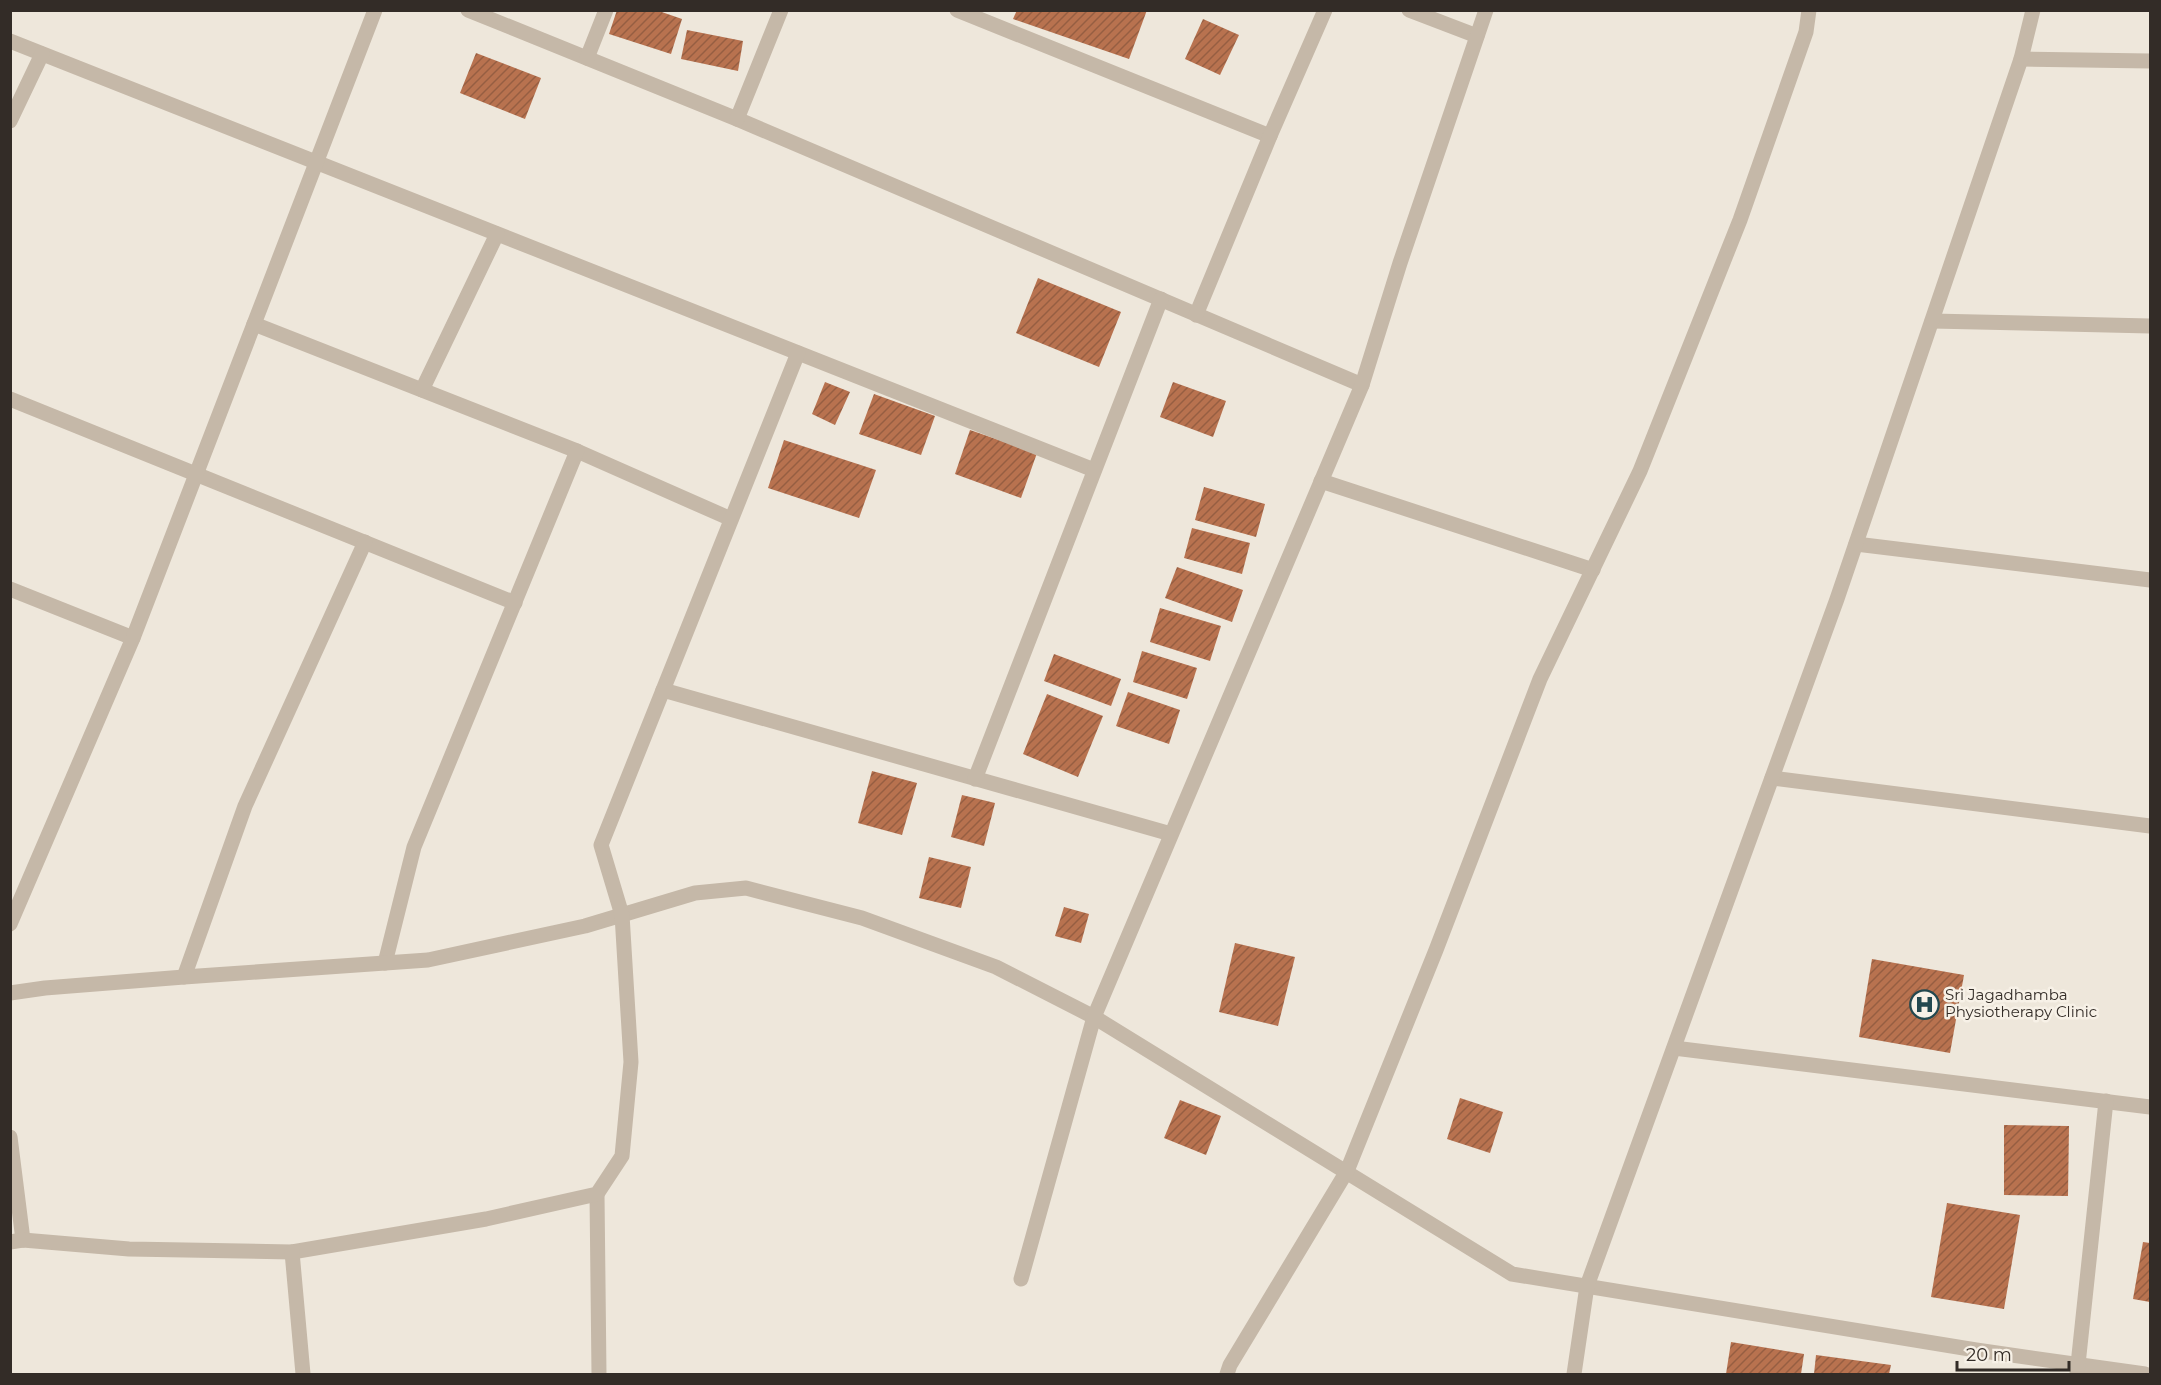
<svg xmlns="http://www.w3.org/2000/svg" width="2161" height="1385" viewBox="0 0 2161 1385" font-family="Montserrat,sans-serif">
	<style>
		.building { fill: url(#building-hatch) }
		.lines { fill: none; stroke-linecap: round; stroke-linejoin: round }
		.minor { stroke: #c5b8a8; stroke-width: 15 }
		.labels { text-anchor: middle; stroke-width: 5; stroke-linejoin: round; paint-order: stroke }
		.poi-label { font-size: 15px; fill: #332c27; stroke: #f7f1e7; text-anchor: start }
	</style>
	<defs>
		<pattern id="building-hatch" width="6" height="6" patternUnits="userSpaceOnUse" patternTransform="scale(1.5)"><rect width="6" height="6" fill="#b8724f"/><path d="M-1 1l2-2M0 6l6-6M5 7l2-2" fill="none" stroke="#965e42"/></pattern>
	</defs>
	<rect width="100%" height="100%" fill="#eee7db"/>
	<g class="building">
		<polygon points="617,10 656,10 682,19 671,54 609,34"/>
		<polygon points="1017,10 1147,10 1129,59 1013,19"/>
		<polygon points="1203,19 1239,35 1220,75 1185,59"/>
		<polygon points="687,30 743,41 738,71 681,59"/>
		<polygon points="476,53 541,78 525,119 460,93"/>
		<polygon points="1038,278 1121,312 1099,367 1016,333"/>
		<polygon points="825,382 850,392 835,425 812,414"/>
		<polygon points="1173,382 1226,401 1213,437 1160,417"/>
		<polygon points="874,394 935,416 921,455 859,434"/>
		<polygon points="970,430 1037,453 1021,498 955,474"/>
		<polygon points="784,440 876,470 859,518 768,488"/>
		<polygon points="1204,487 1265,504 1256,537 1195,520"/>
		<polygon points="1192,528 1250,543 1242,574 1184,558"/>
		<polygon points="1177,567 1243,590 1232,622 1165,598"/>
		<polygon points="1160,608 1221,626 1210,661 1150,642"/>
		<polygon points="1142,651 1197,668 1187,699 1133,682"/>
		<polygon points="1054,654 1121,679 1111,706 1044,681"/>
		<polygon points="1128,692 1180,710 1169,744 1116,726"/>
		<polygon points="1047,694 1103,716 1078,777 1023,754"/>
		<polygon points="872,771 917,783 902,835 858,823"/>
		<polygon points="962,795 995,803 984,846 951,837"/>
		<polygon points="929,857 971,867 961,908 919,898"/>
		<polygon points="1064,907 1089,914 1081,943 1055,936"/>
		<polygon points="1235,943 1295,957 1278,1026 1219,1012"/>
		<polygon points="1872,959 1964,975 1950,1053 1859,1037"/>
		<polygon points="1460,1098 1503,1112 1490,1153 1447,1139"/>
		<polygon points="1180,1100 1221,1116 1206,1155 1164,1138"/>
		<polygon points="2004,1125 2069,1126 2068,1196 2004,1195"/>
		<polygon points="1947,1203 2020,1215 2004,1309 1931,1297"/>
		<polygon points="2143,1242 2150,1243 2150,1302 2133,1299"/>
		<polygon points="1731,1342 1804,1354 1801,1374 1726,1374"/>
		<polygon points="1816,1355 1891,1365 1889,1374 1814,1374"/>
	</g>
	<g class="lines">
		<g class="minor">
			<polyline points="468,10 737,119 1362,385"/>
			<polyline points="957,10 1270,136"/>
			<polyline points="1409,10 1477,36"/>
			<polyline points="10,41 1094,470"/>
			<polyline points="587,58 606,10"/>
			<polyline points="2021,59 2150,61"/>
			<polyline points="737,119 781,10"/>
			<polyline points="10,121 42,54"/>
			<polyline points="1196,315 1270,136 1325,10"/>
			<polyline points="1932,321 2150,326"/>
			<polyline points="254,324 577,451 731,519"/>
			<polyline points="422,390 497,234"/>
			<polyline points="10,399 515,603"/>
			<polyline points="1321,481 1593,570"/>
			<polyline points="1856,544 2150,580"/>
			<polyline points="10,589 133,638"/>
			<polyline points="663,690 1171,834"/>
			<polyline points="1772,778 2150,826"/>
			<polyline points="975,779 1161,299"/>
			<polyline points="10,924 133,638 375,10"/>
			<polyline points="385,963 414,847 577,451"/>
			<polyline points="184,977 245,806 365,542"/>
			<polyline points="10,993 45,988 184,977 428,960 585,926 695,893 746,888 862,918 996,967 1094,1017 1512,1274 1976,1350 2145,1374"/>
			<polyline points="1674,1048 2150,1107"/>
			<polyline points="10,1137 23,1240"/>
			<polyline points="597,1194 599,1374"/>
			<polyline points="10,1242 23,1240 129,1249 292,1252 486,1219 597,1194 622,1156 631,1062 622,915 601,845 798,353"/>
			<polyline points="292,1252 303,1374"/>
			<polyline points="1021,1279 1094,1017 1362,385 1400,263 1486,10"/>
			<polyline points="1227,1374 1230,1365 1347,1171 1436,950 1540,679 1640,471 1740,220 1806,32 1809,10"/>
			<polyline points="1574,1374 1587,1286 1837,599 2021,59 2033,10"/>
			<polyline points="2077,1374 2106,1101"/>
		</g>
	</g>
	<defs>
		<symbol id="hospital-ring" viewBox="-11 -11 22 22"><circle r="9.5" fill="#f7f1e7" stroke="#22484f" stroke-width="1.5"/><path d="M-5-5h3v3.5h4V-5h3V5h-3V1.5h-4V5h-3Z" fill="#22484f"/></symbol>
	</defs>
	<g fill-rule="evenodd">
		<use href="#hospital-ring" x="1908" y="988" width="33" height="33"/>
	</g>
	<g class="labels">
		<g class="poi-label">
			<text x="1945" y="1000">Sri Jagadhamba<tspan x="1945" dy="17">Physiotherapy Clinic</tspan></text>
		</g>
	</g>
	<rect width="2161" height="1385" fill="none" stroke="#332c27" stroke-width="24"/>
	<path d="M1957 1361v9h112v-9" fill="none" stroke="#332c27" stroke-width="3"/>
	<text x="1966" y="1361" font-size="18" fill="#332c27" stroke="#f7f1e7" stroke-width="4.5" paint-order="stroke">20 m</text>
</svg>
